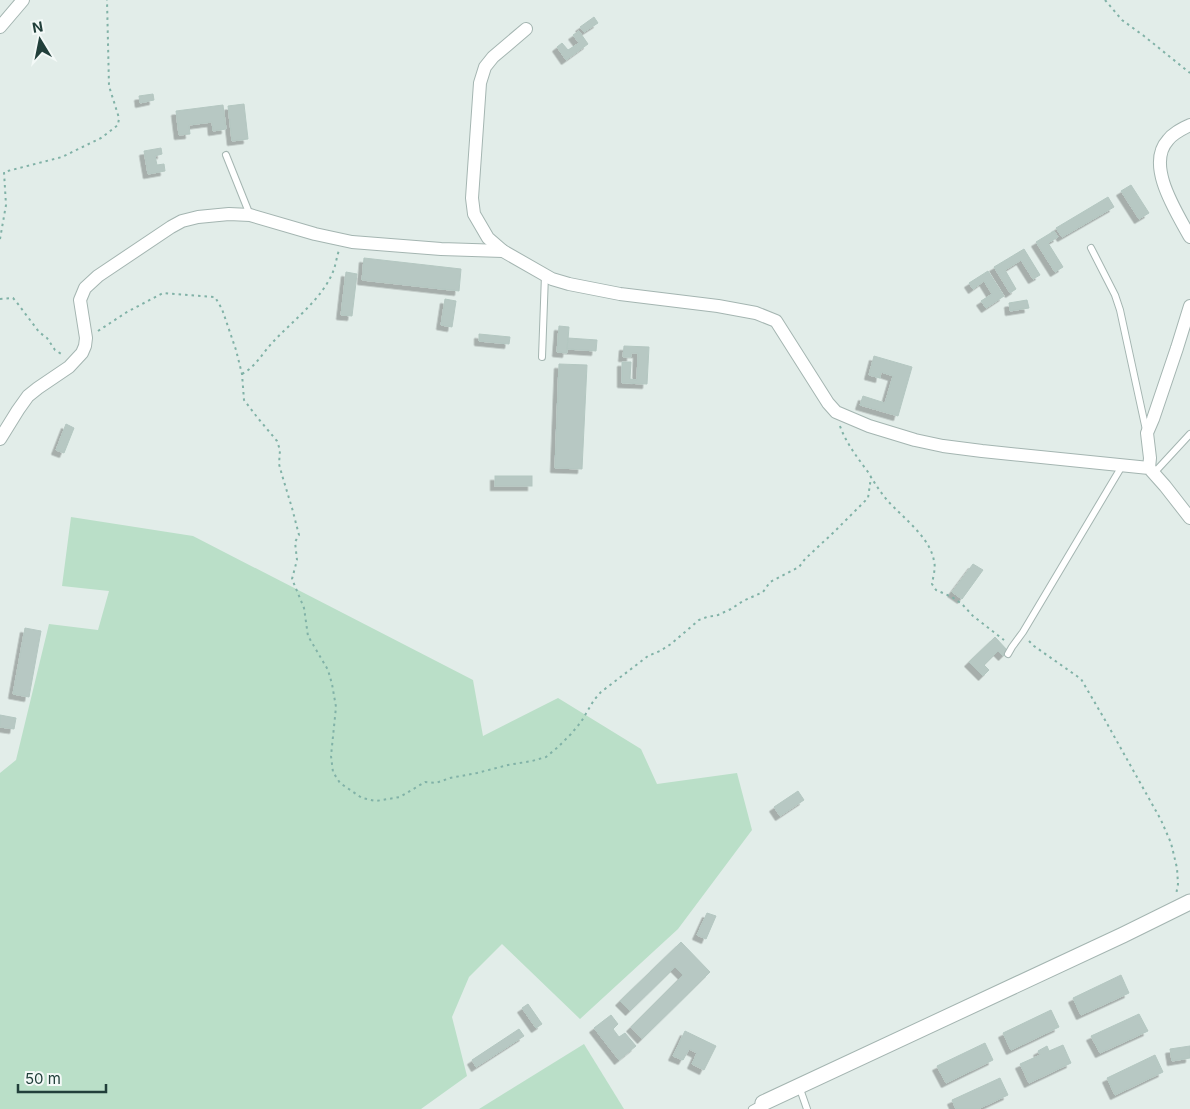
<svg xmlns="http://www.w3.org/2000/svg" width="1190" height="1109" viewBox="0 0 1190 1109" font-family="Inter,sans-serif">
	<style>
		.green { fill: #badfc8 }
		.building { fill: #b7c8c3; stroke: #b4c7c1; filter: url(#shadow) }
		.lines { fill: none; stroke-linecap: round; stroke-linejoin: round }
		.service-casing { stroke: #a4b5b1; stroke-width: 8 }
		.minor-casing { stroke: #a4b5b1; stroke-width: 14 }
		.tertiary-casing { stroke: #a4b5b1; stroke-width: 17 }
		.path { stroke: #81b2a7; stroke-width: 2; stroke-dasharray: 2.5 4; stroke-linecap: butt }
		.service { stroke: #fff; stroke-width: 6 }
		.minor { stroke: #fff; stroke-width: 12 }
		.tertiary { stroke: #fff; stroke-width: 15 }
	</style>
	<defs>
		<filter id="shadow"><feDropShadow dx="-4.5" dy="4.5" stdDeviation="0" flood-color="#0004"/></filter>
	</defs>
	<rect width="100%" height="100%" fill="#e2ede9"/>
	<g class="green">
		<polygon points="71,517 193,536 473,680 483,736 558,698 641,749 657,784 737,773 752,830 678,929 580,1019 502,944 469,977 452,1017 467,1076 421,1109 0,1109 0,773 16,760 49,624 98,630 109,591 62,586"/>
		<polygon points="584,1044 624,1109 479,1109"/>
	</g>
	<g class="building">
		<polygon points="594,17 598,23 584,32 580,27"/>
		<polygon points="579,31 588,44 566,60 557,47 562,43 568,50 579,43 573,35"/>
		<polygon points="153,94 154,100 140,103 139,96"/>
		<polygon points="244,104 248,139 232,141 228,106"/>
		<polygon points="223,105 226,129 213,131 212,122 189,125 190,134 179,135 176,111"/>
		<polygon points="161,148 162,154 155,156 157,165 164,164 165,171 148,174 144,151"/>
		<polygon points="1131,185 1149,213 1139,219 1121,191"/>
		<polygon points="1108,197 1114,207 1062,237 1056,228"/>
		<polygon points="1054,231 1058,237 1048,243 1063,267 1055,272 1036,242"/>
		<polygon points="1024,249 1040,275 1033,279 1021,260 1005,270 1016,289 1010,293 994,267"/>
		<polygon points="364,258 461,269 459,291 362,280"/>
		<polygon points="988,271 1004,296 986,308 981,301 992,294 984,281 973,289 969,283"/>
		<polygon points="346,272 357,274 352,316 341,315"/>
		<polygon points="445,299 456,301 452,327 441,325"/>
		<polygon points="1027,300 1029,308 1010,311 1009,303"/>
		<polygon points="559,326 569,327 567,353 557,352"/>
		<polygon points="479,334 510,337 509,344 479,341"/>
		<polygon points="568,338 597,340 596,351 567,349"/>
		<polygon points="624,346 649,347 647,384 622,383 622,362 631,362 630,379 637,380 638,353 631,353 631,357 623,357"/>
		<polygon points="874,356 912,367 898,416 860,405 863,396 885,403 893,376 881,372 880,378 869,375"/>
		<polygon points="559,364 587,365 582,469 555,468"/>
		<polygon points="66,424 74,428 64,453 56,450"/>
		<rect x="495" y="476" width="37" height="10"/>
		<polygon points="973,564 983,570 962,599 952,592"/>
		<polygon points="25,628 41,631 29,697 13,694"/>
		<polygon points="995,637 1008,651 1003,656 998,651 984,665 989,670 983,676 969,662"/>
		<polygon points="0,715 16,718 14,729 0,727"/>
		<polygon points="798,791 804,800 780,816 774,807"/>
		<polygon points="707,913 716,916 706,939 697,935"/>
		<polygon points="681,942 710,972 642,1039 631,1027 683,975 675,967 630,1011 620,1001"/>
		<polygon points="1121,975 1129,993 1081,1015 1073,998"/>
		<polygon points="528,1004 542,1024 536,1028 522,1008"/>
		<polygon points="1051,1010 1059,1027 1011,1050 1003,1033"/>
		<polygon points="1139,1014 1148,1031 1100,1053 1091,1036"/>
		<polygon points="611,1015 618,1024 613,1029 619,1037 625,1033 636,1046 619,1060 594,1028"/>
		<polygon points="519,1029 524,1036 476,1067 472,1060"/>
		<polygon points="685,1031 716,1046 704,1070 692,1064 697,1053 689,1049 683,1060 673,1056"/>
		<polygon points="985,1043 993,1060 946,1083 937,1066"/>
		<polygon points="1063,1045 1071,1063 1029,1083 1020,1064 1040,1055 1038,1051 1047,1046 1049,1051"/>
		<polygon points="1190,1046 1190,1058 1172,1061 1170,1049"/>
		<polygon points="1155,1055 1163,1072 1115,1095 1107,1078"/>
		<polygon points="1000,1078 1008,1095 978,1109 956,1109 952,1100"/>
	</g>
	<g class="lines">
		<defs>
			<g id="service">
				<polyline points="226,155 250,215"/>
				<polyline points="1091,248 1115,295 1120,310 1146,430"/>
				<polyline points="542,357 545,275"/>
				<polyline points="1154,473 1190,434"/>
				<polyline points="1008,654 1012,647 1023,632 1122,466"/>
				<polyline points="799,1086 807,1109"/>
				<polyline points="752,1109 763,1103"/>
			</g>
			<g id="minor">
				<polyline points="0,27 23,0"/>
				<polyline points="526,29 493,57 485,67 480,83 472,198 474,214 488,238 503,251 552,279 569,284 620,294 718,306 756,313 776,321 828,403 836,412 869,426 915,440 943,446 982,451 1149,468 1165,486 1190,518"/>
				<path d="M1190 125C1182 129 1173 133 1168 140 1145 165 1177 213 1190 237"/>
				<polyline points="0,439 18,410 28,396 38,388 69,367 82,353 85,346 86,338 80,300 85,288 98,276 171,227 182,221 198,217 229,214 250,215 315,234 352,242 441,249 503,251"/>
				<polyline points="1149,468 1150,458 1147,433 1153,419 1177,348 1190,306"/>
			</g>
			<polyline id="tertiary" points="763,1103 1123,935 1190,902"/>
		</defs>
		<use href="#service" class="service-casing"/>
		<use href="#minor" class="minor-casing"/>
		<use href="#tertiary" class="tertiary-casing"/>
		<g class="path">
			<polyline points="1105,0 1122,20 1144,36 1190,73"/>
			<polyline points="0,239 6,205 4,172 62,157 101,138 118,125 119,118 109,86 107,0"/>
			<polyline points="0,299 13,298 18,304 39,332 47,338 55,350 63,355"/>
			<polyline points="98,331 127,312 163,293 215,297 222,309 236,350 242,374 244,400 257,417 277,441 280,450 279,464 282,475 292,508 299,535 295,542 297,560 292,579 304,608 308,636 328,670 332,684 336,707 331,756 333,772 340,783 362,798 376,801 400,797 425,782 436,783 450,778 477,773 508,765 532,761 546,757 558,747 571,734 581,722 594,700 601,692 648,656 660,651 671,644 699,620 707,617 718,615 731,609 743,601 763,592 770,582 799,567 805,559 834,532 868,498 871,477"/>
			<path d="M242 374C255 367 262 354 272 343 292 321 324 298 334 269 336 263 337 256 339 250"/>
			<path d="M840 426C846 443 857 457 868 472 874 482 880 492 888 501 903 518 930 537 934 561 936 568 933 577 932 584L936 590 952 597 962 604 973 616 1004 640"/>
			<polyline points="1029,641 1034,646 1081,679 1105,720 1161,820 1171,843 1177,868 1178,884 1176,895"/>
		</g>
		<use href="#service" class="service"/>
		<use href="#minor" class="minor"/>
		<use href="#tertiary" class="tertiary"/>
	</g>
	<g transform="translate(40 40) rotate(350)" stroke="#f3f9f7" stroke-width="4" paint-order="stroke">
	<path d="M0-4L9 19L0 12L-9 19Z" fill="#213f3a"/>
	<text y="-8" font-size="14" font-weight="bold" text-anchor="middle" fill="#213f3a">N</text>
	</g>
	<path d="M18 1084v8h88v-8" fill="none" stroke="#213f3a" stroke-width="2.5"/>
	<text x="25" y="1084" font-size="15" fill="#213f3a" stroke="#f3f9f7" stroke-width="4" paint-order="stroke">50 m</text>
</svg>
